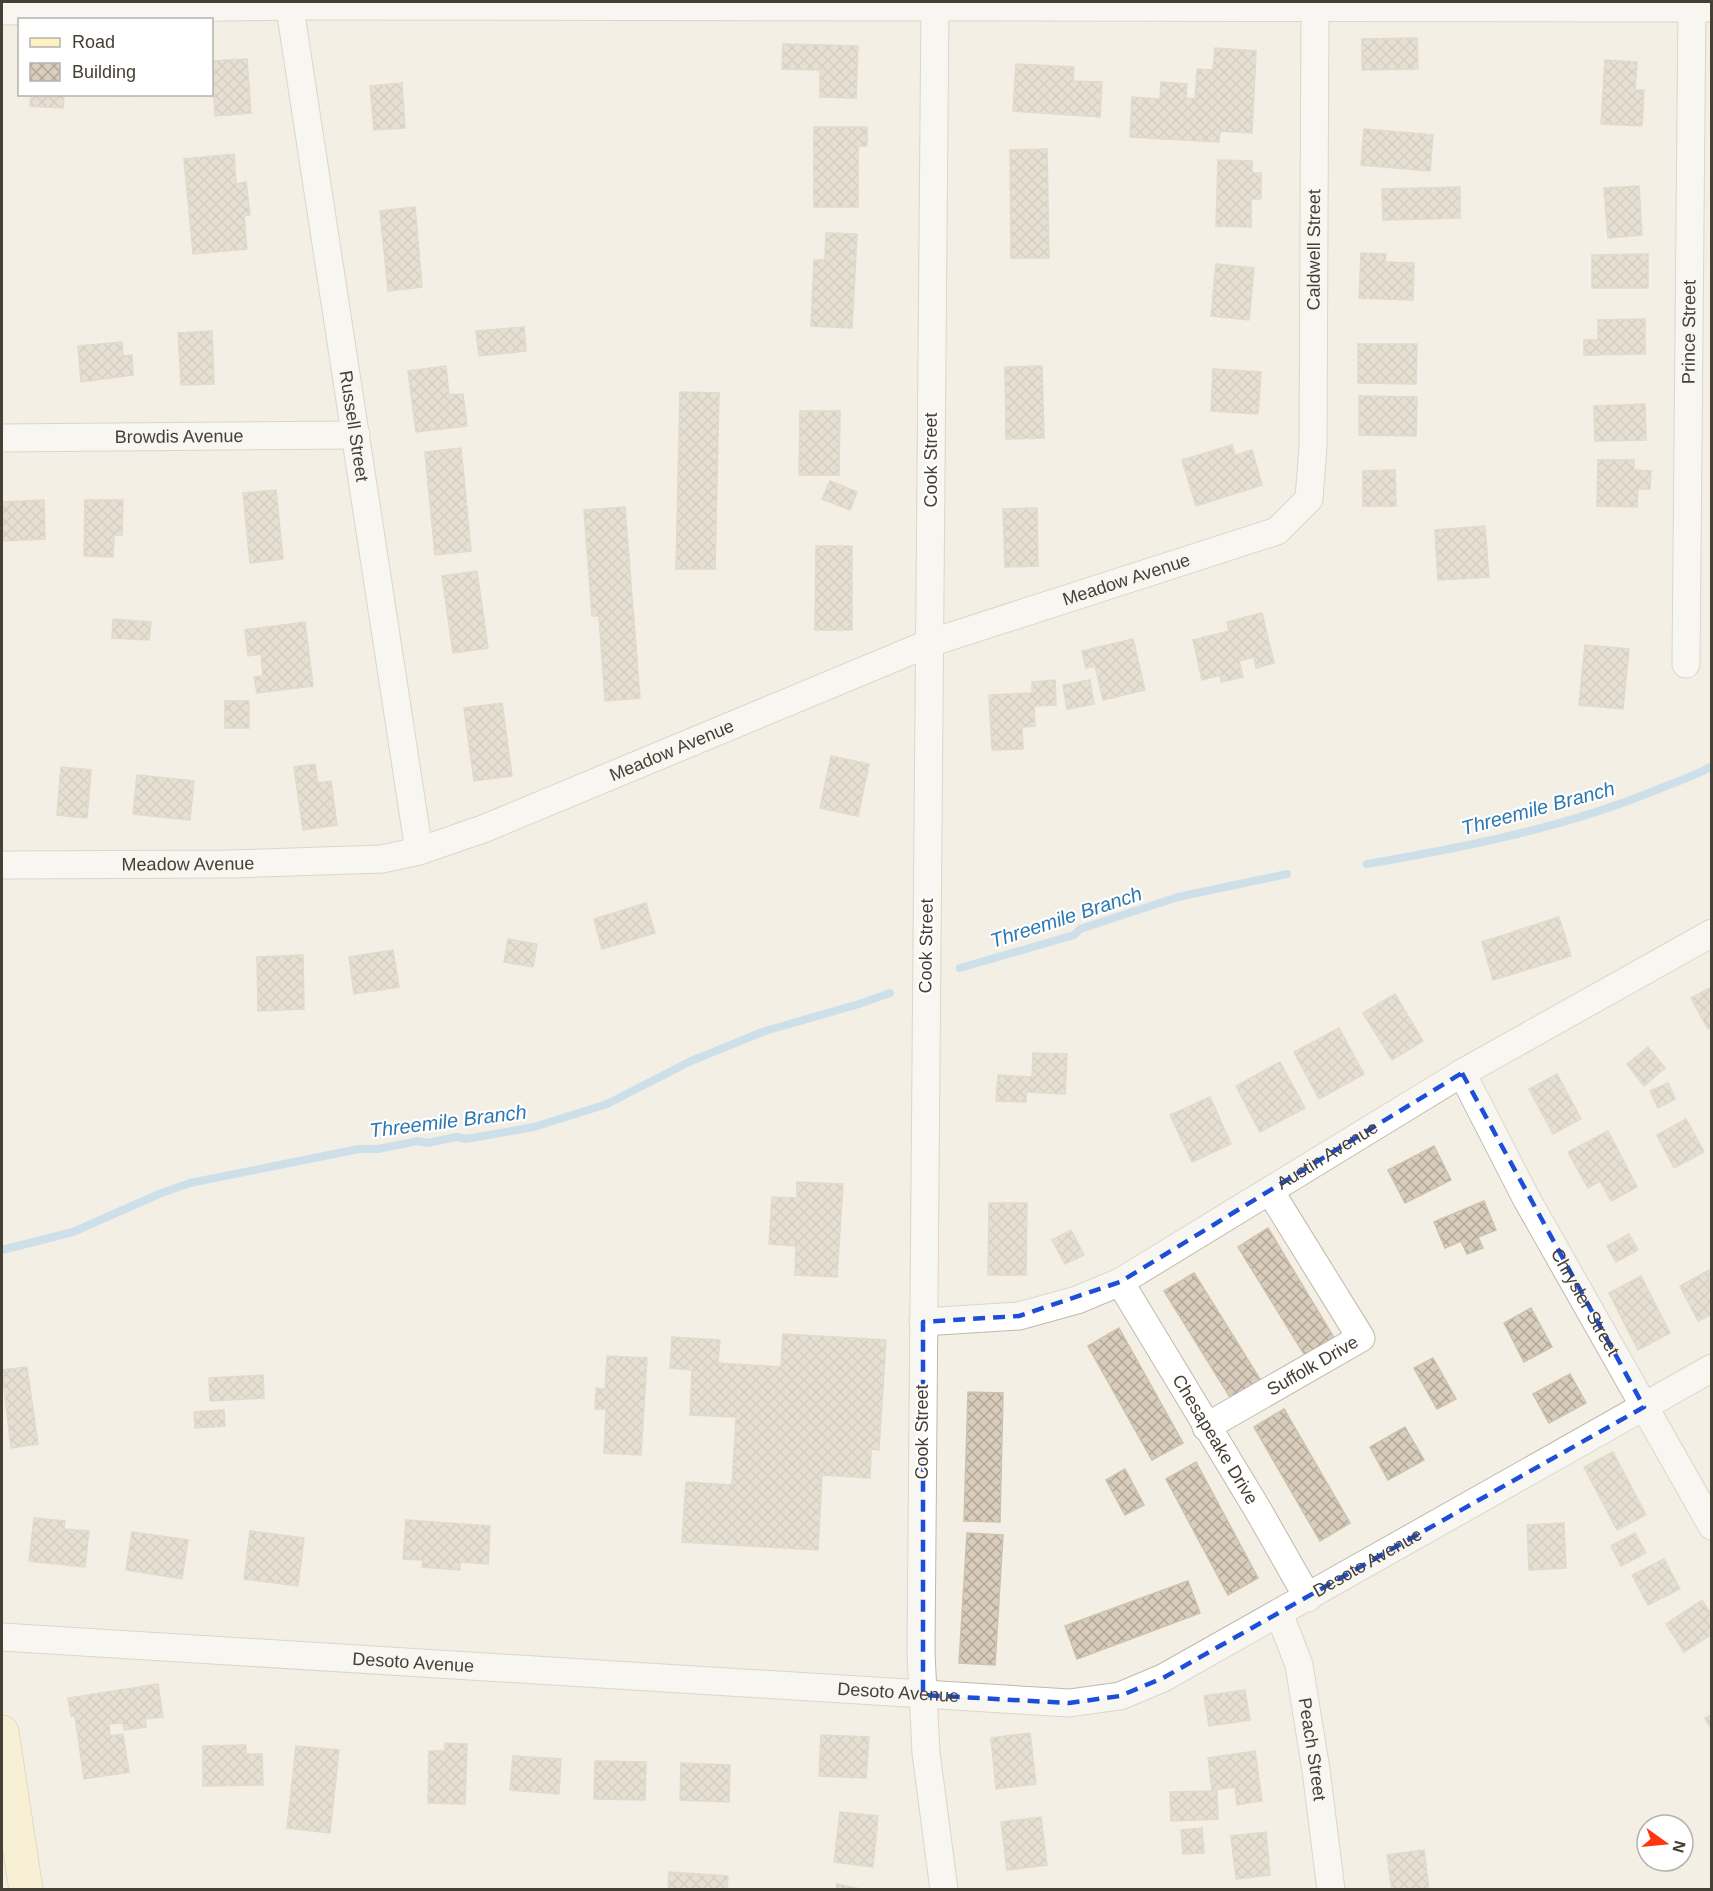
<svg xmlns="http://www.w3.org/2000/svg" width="1713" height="1891" viewBox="0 0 1713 1891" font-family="Arial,sans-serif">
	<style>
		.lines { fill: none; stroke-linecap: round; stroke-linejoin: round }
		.stream { stroke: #9fcff2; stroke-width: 8 }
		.building { fill: url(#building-cross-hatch); stroke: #cfc2ad; stroke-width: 1.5 }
		.street-casing { stroke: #c1b9aa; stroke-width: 29 }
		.secondary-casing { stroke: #d4c393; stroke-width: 35 }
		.street { stroke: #fff; stroke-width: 27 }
		.secondary { stroke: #fff1c2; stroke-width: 33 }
		.marked { fill: none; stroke: #1d4ed8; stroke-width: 4.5; stroke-dasharray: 12 8; stroke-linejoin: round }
		.labels { text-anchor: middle; stroke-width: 4.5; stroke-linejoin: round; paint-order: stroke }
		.street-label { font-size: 18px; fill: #453f34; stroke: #fff }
		.water-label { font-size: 20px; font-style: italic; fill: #2b78b3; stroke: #fff }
	</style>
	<defs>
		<pattern id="building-cross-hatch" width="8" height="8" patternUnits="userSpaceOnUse" patternTransform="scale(1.5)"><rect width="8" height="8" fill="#d8cdbd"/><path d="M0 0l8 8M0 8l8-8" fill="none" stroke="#b1a89a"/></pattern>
	</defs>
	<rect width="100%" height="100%" fill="#f3efe4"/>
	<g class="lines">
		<g class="stream">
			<path d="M1367 864C1466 847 1568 827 1661 788 1678 781 1696 776 1712 766"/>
			<polyline points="960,968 1074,935 1080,929 1178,897 1287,874"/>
			<polyline points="2,1250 73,1232 159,1194 190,1183 359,1149 378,1149 418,1141 427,1143 457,1137 466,1139 534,1127 607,1104 691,1061 765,1031 859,1004 890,993"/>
		</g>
	</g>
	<g class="building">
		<polygon points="1417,38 1418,69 1362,70 1362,39"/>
		<polygon points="783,44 858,46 856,98 820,97 820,70 782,69"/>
		<polygon points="1215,48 1256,51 1252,133 1220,131 1219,142 1130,137 1132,97 1160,99 1161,82 1187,84 1186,98 1195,99 1197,69 1213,70"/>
		<polygon points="247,59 251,113 215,116 212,61"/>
		<polygon points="1605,60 1637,62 1635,90 1644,90 1642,126 1601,124"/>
		<polygon points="1016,64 1074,67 1073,81 1102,82 1100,117 1013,111"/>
		<polygon points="402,83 405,128 374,130 370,86"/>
		<polygon points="31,94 64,94 63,108 30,106"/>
		<polygon points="118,94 167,94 118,96"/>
		<polygon points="814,127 867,127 867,146 858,146 858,207 814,207"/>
		<polygon points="1364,129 1433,135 1430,171 1361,165"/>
		<polygon points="1047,149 1049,258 1011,258 1010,150"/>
		<polygon points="234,154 236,184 246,182 250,215 244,216 247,249 193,254 184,159"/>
		<polygon points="1218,160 1252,161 1252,173 1261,173 1261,199 1251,199 1251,227 1216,226"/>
		<polygon points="1639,186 1642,235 1608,238 1604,188"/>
		<polygon points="1460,187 1460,218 1383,220 1382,189"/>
		<polygon points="415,207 422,287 388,291 380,211"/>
		<polygon points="826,233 857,234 852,328 811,326 814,260 825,260"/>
		<polygon points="1361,253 1386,254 1385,262 1414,263 1413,300 1359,298"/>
		<polygon points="1648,254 1648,288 1592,288 1592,255"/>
		<polygon points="1216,264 1254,268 1249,320 1211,316"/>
		<polygon points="1645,319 1645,354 1584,355 1584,340 1598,340 1598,320"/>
		<polygon points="524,327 526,351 479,356 476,331"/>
		<polygon points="212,331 214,384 181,385 178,333"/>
		<polygon points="122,342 123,356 132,355 133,375 81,382 78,346"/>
		<polygon points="1358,344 1417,344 1416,384 1358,383"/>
		<polygon points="446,366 449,395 463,394 467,426 416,432 408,371"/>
		<polygon points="1042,366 1044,438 1006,439 1005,367"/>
		<polygon points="1213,369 1261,372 1258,414 1211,411"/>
		<polygon points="680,392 719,393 715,569 676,569"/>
		<polygon points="1359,396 1417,397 1416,436 1359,435"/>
		<polygon points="1645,404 1646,440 1595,441 1594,406"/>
		<polygon points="800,411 840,411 839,475 799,475"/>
		<polygon points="1232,445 1235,455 1252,450 1262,485 1196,506 1182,460"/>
		<polygon points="461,448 471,551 435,555 425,452"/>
		<polygon points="1598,460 1634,460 1634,470 1651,471 1650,489 1638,489 1637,507 1597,506"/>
		<polygon points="1395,470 1396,506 1363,506 1363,471"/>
		<polygon points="830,481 857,492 850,510 822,499"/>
		<polygon points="276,490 283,559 250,563 243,493"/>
		<polygon points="44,500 45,539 2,541 2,502"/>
		<polygon points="85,500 123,500 122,535 114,535 113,557 84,556"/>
		<polygon points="625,507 640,698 605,701 599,616 592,616 584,510"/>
		<polygon points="1037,508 1038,566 1005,567 1003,509"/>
		<polygon points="1485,526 1489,577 1438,580 1435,530"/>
		<polygon points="816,546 852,546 852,630 815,630"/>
		<polygon points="477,571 488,648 453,653 442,576"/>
		<polygon points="1262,613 1274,663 1256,668 1254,657 1239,661 1243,677 1221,682 1220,675 1202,680 1193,640 1229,631 1227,622"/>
		<polygon points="113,619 151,622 149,640 112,638"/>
		<polygon points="305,622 313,686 257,693 254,677 263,676 261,654 248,656 245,630"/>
		<polygon points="1133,639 1145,690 1103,700 1095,666 1086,668 1082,651"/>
		<polygon points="1585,645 1629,649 1623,709 1579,705"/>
		<polygon points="1055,680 1056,705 1034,706 1035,726 1022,727 1023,749 992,750 989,695 1032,693 1032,682"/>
		<polygon points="1090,680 1094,704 1067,709 1063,685"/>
		<rect x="225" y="701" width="24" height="27"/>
		<polygon points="502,703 512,776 474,781 464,708"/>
		<polygon points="831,756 869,764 858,816 820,808"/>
		<polygon points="315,764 318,783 331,781 337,825 303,830 294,767"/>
		<polygon points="61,767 91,770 87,818 57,815"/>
		<polygon points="137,775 194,781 190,820 133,814"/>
		<polygon points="646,903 655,933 602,949 594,919"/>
		<polygon points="1559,917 1571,956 1493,980 1482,942"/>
		<polygon points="508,939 537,944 533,967 504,962"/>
		<polygon points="393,950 399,987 354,994 349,957"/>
		<polygon points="303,955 304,1009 258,1011 257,957"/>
		<polygon points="1712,987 1712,1027 1708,1029 1691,998"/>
		<polygon points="1395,994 1423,1041 1392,1060 1363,1013"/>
		<polygon points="1339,1028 1364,1074 1319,1099 1294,1052"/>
		<polygon points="1648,1047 1665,1068 1644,1086 1627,1064"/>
		<polygon points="1033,1053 1067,1054 1065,1094 1026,1092 1026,1102 996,1101 998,1075 1032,1077"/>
		<polygon points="1280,1062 1305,1108 1260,1132 1236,1086"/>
		<polygon points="1557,1074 1581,1119 1553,1134 1529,1089"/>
		<polygon points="1668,1083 1675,1099 1658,1108 1650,1091"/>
		<polygon points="1210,1097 1231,1144 1192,1162 1170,1115"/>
		<polygon points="1686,1119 1704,1152 1674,1168 1657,1135"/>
		<polygon points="1608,1131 1637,1187 1611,1201 1600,1181 1588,1188 1568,1152"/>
		<polygon points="1434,1146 1451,1180 1405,1203 1388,1170"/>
		<polygon points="797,1182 843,1184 837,1277 795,1275 796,1246 769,1244 772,1197 797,1198"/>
		<polygon points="1484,1201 1496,1230 1478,1237 1483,1248 1467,1254 1461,1241 1445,1248 1434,1222"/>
		<polygon points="989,1203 1027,1203 1026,1275 988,1275"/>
		<polygon points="1268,1228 1336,1341 1307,1359 1238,1247"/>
		<polygon points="1071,1230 1084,1255 1065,1264 1052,1240"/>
		<polygon points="1629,1234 1638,1250 1616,1262 1607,1246"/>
		<polygon points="1709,1270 1712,1314 1698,1321 1680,1286"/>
		<polygon points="1194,1273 1263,1384 1233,1402 1164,1291"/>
		<polygon points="1641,1276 1670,1333 1638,1350 1609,1293"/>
		<polygon points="1531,1308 1552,1347 1524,1362 1504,1323"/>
		<polygon points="1119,1328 1183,1443 1152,1460 1088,1346"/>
		<polygon points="783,1334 886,1340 879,1450 871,1449 870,1478 822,1475 818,1550 682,1542 686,1482 732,1485 736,1417 690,1415 692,1370 670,1368 672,1337 720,1340 718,1363 781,1367"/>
		<polygon points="607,1356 647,1358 641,1455 604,1453 606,1409 595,1409 596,1388 605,1389"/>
		<polygon points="1433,1358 1456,1399 1437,1409 1414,1368"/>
		<polygon points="27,1367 38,1444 11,1448 2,1370"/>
		<polygon points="1570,1374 1586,1403 1549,1423 1533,1394"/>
		<polygon points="263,1375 264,1398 210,1401 209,1378"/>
		<polygon points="968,1392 1003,1393 1000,1522 964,1521"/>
		<polygon points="1284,1409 1350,1523 1320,1541 1254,1427"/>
		<polygon points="224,1410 225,1426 195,1428 194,1412"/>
		<polygon points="1405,1427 1424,1460 1388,1480 1370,1447"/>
		<polygon points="1613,1452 1646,1515 1617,1530 1584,1467"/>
		<polygon points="1196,1462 1258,1578 1228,1595 1166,1479"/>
		<polygon points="1125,1469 1144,1505 1125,1515 1106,1480"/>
		<polygon points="34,1518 65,1521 64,1529 89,1531 85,1567 29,1561"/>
		<polygon points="406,1520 490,1526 488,1564 460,1562 460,1570 422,1567 423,1560 403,1559"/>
		<polygon points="1564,1523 1566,1568 1529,1570 1527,1525"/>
		<polygon points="250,1531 304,1538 298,1586 244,1579"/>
		<polygon points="132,1532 188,1540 182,1579 126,1570"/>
		<polygon points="967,1533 1003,1535 995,1665 959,1663"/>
		<polygon points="1635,1533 1646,1553 1621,1566 1611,1546"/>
		<polygon points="1664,1559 1680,1589 1648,1605 1632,1575"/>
		<polygon points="1188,1581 1200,1613 1077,1659 1065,1626"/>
		<polygon points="1702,1600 1712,1616 1712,1634 1684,1652 1666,1624"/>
		<polygon points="158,1684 163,1717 145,1719 146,1727 124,1730 123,1723 109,1724 110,1736 123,1734 129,1772 84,1779 75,1716 71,1716 68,1698"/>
		<polygon points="1245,1690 1250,1720 1209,1726 1204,1696"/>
		<polygon points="1712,1715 1712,1731 1705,1718"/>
		<polygon points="1030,1733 1036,1784 996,1789 991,1738"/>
		<polygon points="821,1735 869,1737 866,1778 819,1776"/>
		<polygon points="445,1743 467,1744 465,1804 428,1803 429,1751 445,1751"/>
		<polygon points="246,1745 246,1754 262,1754 263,1785 203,1786 203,1746"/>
		<polygon points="296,1746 339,1750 330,1833 287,1828"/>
		<polygon points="1255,1751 1262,1801 1237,1805 1235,1787 1212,1790 1208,1758"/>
		<polygon points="513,1756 561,1759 559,1794 510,1790"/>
		<polygon points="595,1761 646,1762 645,1800 594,1799"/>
		<polygon points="681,1763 730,1765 729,1802 680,1800"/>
		<polygon points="1217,1791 1218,1819 1171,1821 1170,1792"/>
		<polygon points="840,1812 878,1816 873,1867 834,1862"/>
		<polygon points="1041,1817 1047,1865 1007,1870 1001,1822"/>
		<polygon points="1202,1828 1204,1853 1183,1854 1181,1830"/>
		<polygon points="1266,1832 1270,1875 1236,1879 1231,1836"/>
		<polygon points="1424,1850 1429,1890 1392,1890 1387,1855"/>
		<polygon points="669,1872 728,1876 727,1890 668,1890"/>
		<polygon points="837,1884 861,1889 861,1890 836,1890"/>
	</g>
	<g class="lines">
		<defs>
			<g id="street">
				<path id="s1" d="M289 2 419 851"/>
				<polyline points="935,2 921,1653 926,1753 944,1890"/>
				<polyline points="2,11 290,6 1712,8"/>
				<path id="s2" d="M2 438 356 435"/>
				<path id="s3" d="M1686 664 1692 2"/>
				<path id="s4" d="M2 865 230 864 382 859 419 851 483 829 930 643 1277 531 1309 499 1313 447 1315 2"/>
				<path id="s5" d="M1462 1073 1526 1198 1712 1526"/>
				<path id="s6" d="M1120 1282 1258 1510 1308 1598"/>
				<path id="s7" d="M923 1322 1019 1316 1077 1300 1120 1282 1462 1073 1712 933"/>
				<path id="s8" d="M1206 1427 1361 1338 1270 1191"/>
				<path id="s9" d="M1279 1613 1299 1665 1316 1770 1331 1890"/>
				<path id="s10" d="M2 1637 1036 1701 1069 1703 1120 1696 1163 1678 1712 1368"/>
			</g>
			<polyline id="secondary" points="2,1732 26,1890"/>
		</defs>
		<use href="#street" class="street-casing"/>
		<use href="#secondary" class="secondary-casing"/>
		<use href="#street" class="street"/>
		<use href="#secondary" class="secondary"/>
	</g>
	<path d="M0 0H1713V1891H0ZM1462 1073 1644 1407 1163 1678 1120 1696 1069 1703 923 1695V1322L1019 1316 1120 1282Z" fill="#f3efe4" fill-opacity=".55" fill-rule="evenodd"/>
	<path class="marked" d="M1462 1073 1644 1407 1163 1678 1120 1696 1069 1703 923 1695V1322L1019 1316 1120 1282Z"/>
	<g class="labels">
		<g class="street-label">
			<text dy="6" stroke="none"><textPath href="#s4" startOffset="1629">Caldwell Street</textPath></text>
			<text dy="6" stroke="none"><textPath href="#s3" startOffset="332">Prince Street</textPath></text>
			<text dy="6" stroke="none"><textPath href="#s1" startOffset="429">Russell Street</textPath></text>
			<text dy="6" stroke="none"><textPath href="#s2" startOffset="177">Browdis Avenue</textPath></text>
			<text transform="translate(931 460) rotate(-90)" y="6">Cook Street</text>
			<text dy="6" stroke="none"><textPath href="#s4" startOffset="1176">Meadow Avenue</textPath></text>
			<text dy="6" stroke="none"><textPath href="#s4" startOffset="690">Meadow Avenue</textPath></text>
			<text dy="6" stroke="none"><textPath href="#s4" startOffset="186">Meadow Avenue</textPath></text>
			<text transform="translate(926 946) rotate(-89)" y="6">Cook Street</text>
			<text dy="6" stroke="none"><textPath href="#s7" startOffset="446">Austin Avenue</textPath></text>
			<text dy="6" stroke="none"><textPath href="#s5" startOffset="260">Chrysler Street</textPath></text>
			<text dy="6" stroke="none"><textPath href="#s8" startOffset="123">Suffolk Drive</textPath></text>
			<text transform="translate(922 1432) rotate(-90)" y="6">Cook Street</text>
			<text dy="6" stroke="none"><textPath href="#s6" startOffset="184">Chesapeake Drive</textPath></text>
			<text dy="6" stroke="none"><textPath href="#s10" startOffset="1402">Desoto Avenue</textPath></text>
			<text dy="6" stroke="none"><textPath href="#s10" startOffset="412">Desoto Avenue</textPath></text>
			<text dy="6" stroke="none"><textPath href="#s10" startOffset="898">Desoto Avenue</textPath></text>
			<text dy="6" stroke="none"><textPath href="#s9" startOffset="141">Peach Street</textPath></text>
		</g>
		<g class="water-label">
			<text transform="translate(1538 808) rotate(-15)" y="7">Threemile Branch</text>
			<text transform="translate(1066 917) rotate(-18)" y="7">Threemile Branch</text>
			<text transform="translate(448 1121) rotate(-7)" y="7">Threemile Branch</text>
		</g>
	</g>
	<rect width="1713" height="1891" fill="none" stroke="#453f34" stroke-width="6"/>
	<rect x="18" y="18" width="195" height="78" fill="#ffffff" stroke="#b5b2ae" stroke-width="1.5"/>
	<rect x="30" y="38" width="30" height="9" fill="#fff1c2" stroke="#b5b2ae" stroke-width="1.5"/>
	<text x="72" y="48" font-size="18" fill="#453f34">Road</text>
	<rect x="30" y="63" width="30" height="18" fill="url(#building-cross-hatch)" stroke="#b5b2ae" stroke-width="1.5"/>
	<text x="72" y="78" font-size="18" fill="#453f34">Building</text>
	<g transform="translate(1665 1843) rotate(105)"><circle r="28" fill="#ffffff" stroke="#b5b2ae" stroke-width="1.5"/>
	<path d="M0-4.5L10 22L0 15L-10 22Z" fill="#ff3610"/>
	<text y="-9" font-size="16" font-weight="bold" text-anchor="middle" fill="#453f34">N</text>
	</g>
</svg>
